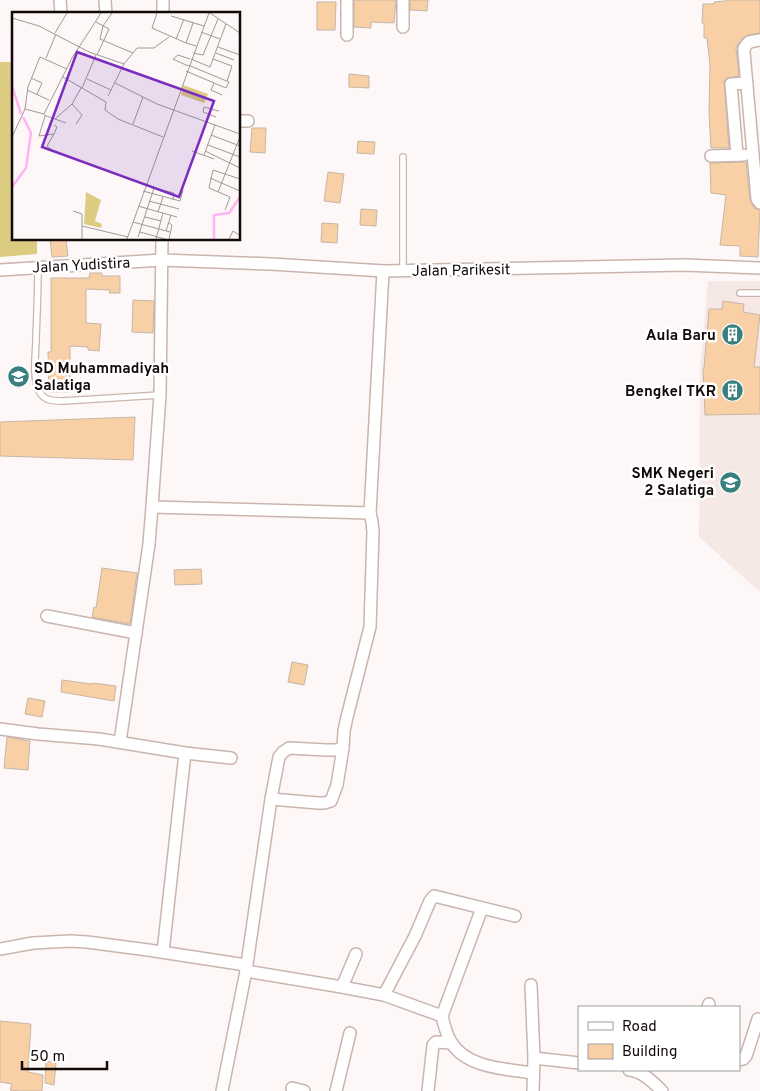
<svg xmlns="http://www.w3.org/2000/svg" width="760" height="1091" viewBox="0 0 760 1091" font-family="Overpass,sans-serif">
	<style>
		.built { fill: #f6e9e5 }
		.green { fill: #dbcc82 }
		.building { fill: #f9d0a6; stroke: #c5b6a7 }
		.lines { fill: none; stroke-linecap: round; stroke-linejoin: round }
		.service-casing { stroke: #cab4ae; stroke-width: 8 }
		.minor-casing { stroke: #cab4ae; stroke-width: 14 }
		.service { stroke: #fff; stroke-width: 5.5 }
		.minor { stroke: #fff; stroke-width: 11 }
		.labels { text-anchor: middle; stroke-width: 5; stroke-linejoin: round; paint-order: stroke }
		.street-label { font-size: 15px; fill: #110a08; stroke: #fff }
		.poi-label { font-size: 15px; font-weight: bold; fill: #110a08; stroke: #fff; text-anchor: end }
		.inset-river { fill: none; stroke: #ffb4f5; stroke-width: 2.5 }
		.inset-road { fill: none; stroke: #9f9997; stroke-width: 1 }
		.view { fill: #7b2cbf; fill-opacity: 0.15; stroke: #7b2cbf; stroke-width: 2.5 }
		.inset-edge { fill: none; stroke: #110a08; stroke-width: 2.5 }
	</style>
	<rect width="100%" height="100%" fill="#fdf8f7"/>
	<polygon class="built" points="708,281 760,281 760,592 699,537 700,370"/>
	<polygon class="green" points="0,62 14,62 14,239 37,239 37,254 0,257"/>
	<g class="building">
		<polygon points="354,0 396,0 394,23 371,22 371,28 354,27"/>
		<polygon points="410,0 428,0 427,11 410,10"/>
		<polygon points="725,0 760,0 760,33 748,35 740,40 736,48 739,76 727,78 724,81 729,148 711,148 709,113 710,65 707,38 704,38 704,23 702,23 703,4 714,4 714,2 725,1"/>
		<polygon points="317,2 336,2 335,30 317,30"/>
		<polygon points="349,74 369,76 369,88 349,87"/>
		<polygon points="252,128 266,128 265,153 250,152"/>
		<polygon points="358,141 375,142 374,154 357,153"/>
		<polygon points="744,162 746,162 750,200 754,208 760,210 758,257 740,256 740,246 720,245 726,195 711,193 710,163"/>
		<polygon points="328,172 344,174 340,203 324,201"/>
		<polygon points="361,209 377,210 376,226 360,225"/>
		<polygon points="322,223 338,224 337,243 321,242"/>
		<polygon points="50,239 66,239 68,256 52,257"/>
		<polygon points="90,273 102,273 102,276 120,276 120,293 109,293 110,290 86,289 86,323 101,324 99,351 88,350 88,347 70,346 70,392 49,392 48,352 51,352 51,278 89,278"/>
		<polygon points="133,300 154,301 153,333 132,332"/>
		<polygon points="723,301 744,304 743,312 760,315 754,367 760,367 760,414 705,415 703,368 704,368 709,309 722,309"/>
		<polygon points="135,417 133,460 0,456 0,422"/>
		<polygon points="102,568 137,573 130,624 92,617 94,607 96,608"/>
		<polygon points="201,569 202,584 175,585 174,570"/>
		<polygon points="292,662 308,665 304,685 288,682"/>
		<polygon points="62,680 92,684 93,683 116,686 114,701 61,692"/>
		<polygon points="28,698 45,701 42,717 25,714"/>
		<polygon points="7,737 30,741 28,770 4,768"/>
		<polygon points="0,1021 31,1024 28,1072 43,1075 42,1091 20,1091 10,1090 12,1084 0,1082"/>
		<polygon points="46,1061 56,1063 54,1085 45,1083"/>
	</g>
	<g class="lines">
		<defs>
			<g id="service">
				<polyline points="403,157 403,271"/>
				<path d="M38 268C38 291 37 314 36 338 36 352 32 378 39 391 44 401 53 401 63 401L160 395"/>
				<polyline points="740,293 760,293"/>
			</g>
			<g id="minor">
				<polyline points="60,0 61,14"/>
				<polyline points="105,0 106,14"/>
				<polyline points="347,0 347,35"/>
				<polyline points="403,0 403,27"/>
				<polyline points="163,14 163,0"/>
				<polyline points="760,40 749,42 744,48 744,52 757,199 760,203"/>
				<polyline points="239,121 248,121"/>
				<polyline points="737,155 731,84 747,83"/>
				<polyline points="711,156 744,155"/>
				<polyline points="0,270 162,260 271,264 384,271 684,265 760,268"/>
				<polyline points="152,507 370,513"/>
				<polyline points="47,616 136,633"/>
				<polyline points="0,729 38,734 99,739 185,753 231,758"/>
				<polyline points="120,742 149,544 152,507 160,395 162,239"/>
				<polyline points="271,799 318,803 324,803 331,801 337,785 343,748"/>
				<path d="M482 908 442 1016C444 1025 446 1034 451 1042 466 1068 506 1069 533 1073"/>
				<polyline points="0,949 33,943 70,941 87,942 148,950 246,965"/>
				<polyline points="163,952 185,753"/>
				<polyline points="246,971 342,987 384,995 442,1016"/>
				<polyline points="531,985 534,1058 533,1091"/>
				<polyline points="342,987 356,954"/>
				<polyline points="384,995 415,936 430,901 434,896 515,916"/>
				<polyline points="708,1007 709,1004"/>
				<polyline points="534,1058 579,1063"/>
				<polyline points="739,1060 743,1059 746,1056 758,1019"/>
				<path d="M629 1070C642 1071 653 1082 662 1091"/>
				<polyline points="292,1088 304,1091"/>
				<polyline points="222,1091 246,971 271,799 279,757 283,752 289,748 326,750 335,750 343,748 344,731 347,717 370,627 373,532 372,522 370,513 383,271"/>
				<polyline points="336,1091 350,1033"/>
				<polyline points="428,1091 433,1045 436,1042 451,1043"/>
			</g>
		</defs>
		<use href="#service" class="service-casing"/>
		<use href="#minor" class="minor-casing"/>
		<use href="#service" class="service"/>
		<use href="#minor" class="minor"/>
	</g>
	<defs>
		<symbol id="building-disc" viewBox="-11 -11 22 22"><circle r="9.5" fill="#38807f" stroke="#fff"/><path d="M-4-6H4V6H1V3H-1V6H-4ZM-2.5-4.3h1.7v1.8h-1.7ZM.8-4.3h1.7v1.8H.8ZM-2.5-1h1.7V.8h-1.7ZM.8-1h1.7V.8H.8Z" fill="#fff"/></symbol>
		<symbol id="school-disc" viewBox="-11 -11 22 22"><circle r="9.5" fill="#38807f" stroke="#fff"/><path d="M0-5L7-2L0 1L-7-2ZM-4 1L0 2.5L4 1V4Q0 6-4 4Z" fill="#fff"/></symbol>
	</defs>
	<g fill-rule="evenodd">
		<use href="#building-disc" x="720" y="322" width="25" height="25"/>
		<use href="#school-disc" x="6" y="364" width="25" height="25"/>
		<use href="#building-disc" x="720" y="378" width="25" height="25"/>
		<use href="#school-disc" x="718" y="470" width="25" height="25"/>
	</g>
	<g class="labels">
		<g class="street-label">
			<text transform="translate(81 265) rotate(-3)" y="5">Jalan Yudistira</text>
			<text transform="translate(461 270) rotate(-1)" y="5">Jalan Parikesit</text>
		</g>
		<g class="poi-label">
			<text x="716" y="340">Aula Baru</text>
			<text x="34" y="373" text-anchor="start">SD Muhammadiyah<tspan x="34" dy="17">Salatiga</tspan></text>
			<text x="716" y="396">Bengkel TKR</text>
			<text x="714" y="478">SMK Negeri<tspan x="714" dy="17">2 Salatiga</tspan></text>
		</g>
	</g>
	<g transform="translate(12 12)">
		<rect width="228" height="228" fill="#fdf8f7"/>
		<path d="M171 73 196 82 192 91 169 83ZM74 180 89 188 83 209 90 212 89 216 72 212Z" fill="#dbcc82"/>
		<path class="inset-river" d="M0 21V74M0 74 9 102M0 175 14 156 19 121 11 105M202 227V203L217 201 228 185"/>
		<path class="inset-road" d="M100 1 91 14 88 27 121 41M145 1 140 16 174 31M198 1 228 21M159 4 192 14M0 6 27 14 77 40 112 52 96 84M84 10 97 17 85 43M181 11 174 31 184 34M189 20 208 27M43 21 55 1M164 27 172 7M206 35 228 43M181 41 191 43 206 7M204 41 222 48M34 46 44 22M179 47 198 55 214 12M201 47 220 54 215 69M112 52 125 36H142L157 25M176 53 217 70 214 76 202 71M176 54 161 47 166 43 178 47M174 59 202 71 199 78 210 83M51 65 94 90 93 98 106 107 151 125M19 66 30 71 25 82M75 67 99 78M103 71 145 92 228 122M70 76 84 43M15 78 37 88M60 92 70 103 64 112M13 97 16 75 28 45 55 57M32 103 54 111M33 104 27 124 42 122 45 115 42 113M204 105 191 100 192 95 207 99M43 107 60 92 69 76M121 112 131 85M199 123 228 134M0 125 13 97 32 102 60 46 89 1M196 133 228 145M40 138 35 134 42 122M180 139 202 147M193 139 228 156M192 143 203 113M198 166 228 179M131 179 168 189 171 178M206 180 228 125M137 189 167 197M126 194 165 205M213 198 218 185 197 176 201 158 228 167M61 199 70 202V214M146 200 151 185M133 205 149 209M121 210 158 220M154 219 159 203M128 220 153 227M126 225 142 176 162 181 161 188M70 227V214L116 225M115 227 197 1M144 227 151 201M157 227 160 213 157 211M217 227 221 219 227 223"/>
		<path class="view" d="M65 40 202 89 167 185 30 135Z"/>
		<rect width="228" height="228" class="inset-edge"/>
	</g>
	<rect x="578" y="1006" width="162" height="65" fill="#ffffff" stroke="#a09d9c"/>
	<rect x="588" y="1022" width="25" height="8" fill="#ffffff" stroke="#a09d9c"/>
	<text x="622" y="1031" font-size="15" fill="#110a08">Road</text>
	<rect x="588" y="1044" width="25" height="15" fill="#f9d0a6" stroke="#a09d9c"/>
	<text x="622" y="1056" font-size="15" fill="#110a08">Building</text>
	<path d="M22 1061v8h85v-8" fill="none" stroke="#110a08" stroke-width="2.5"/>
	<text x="30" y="1061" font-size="15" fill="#110a08" stroke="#ffffff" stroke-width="4" paint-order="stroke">50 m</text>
</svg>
